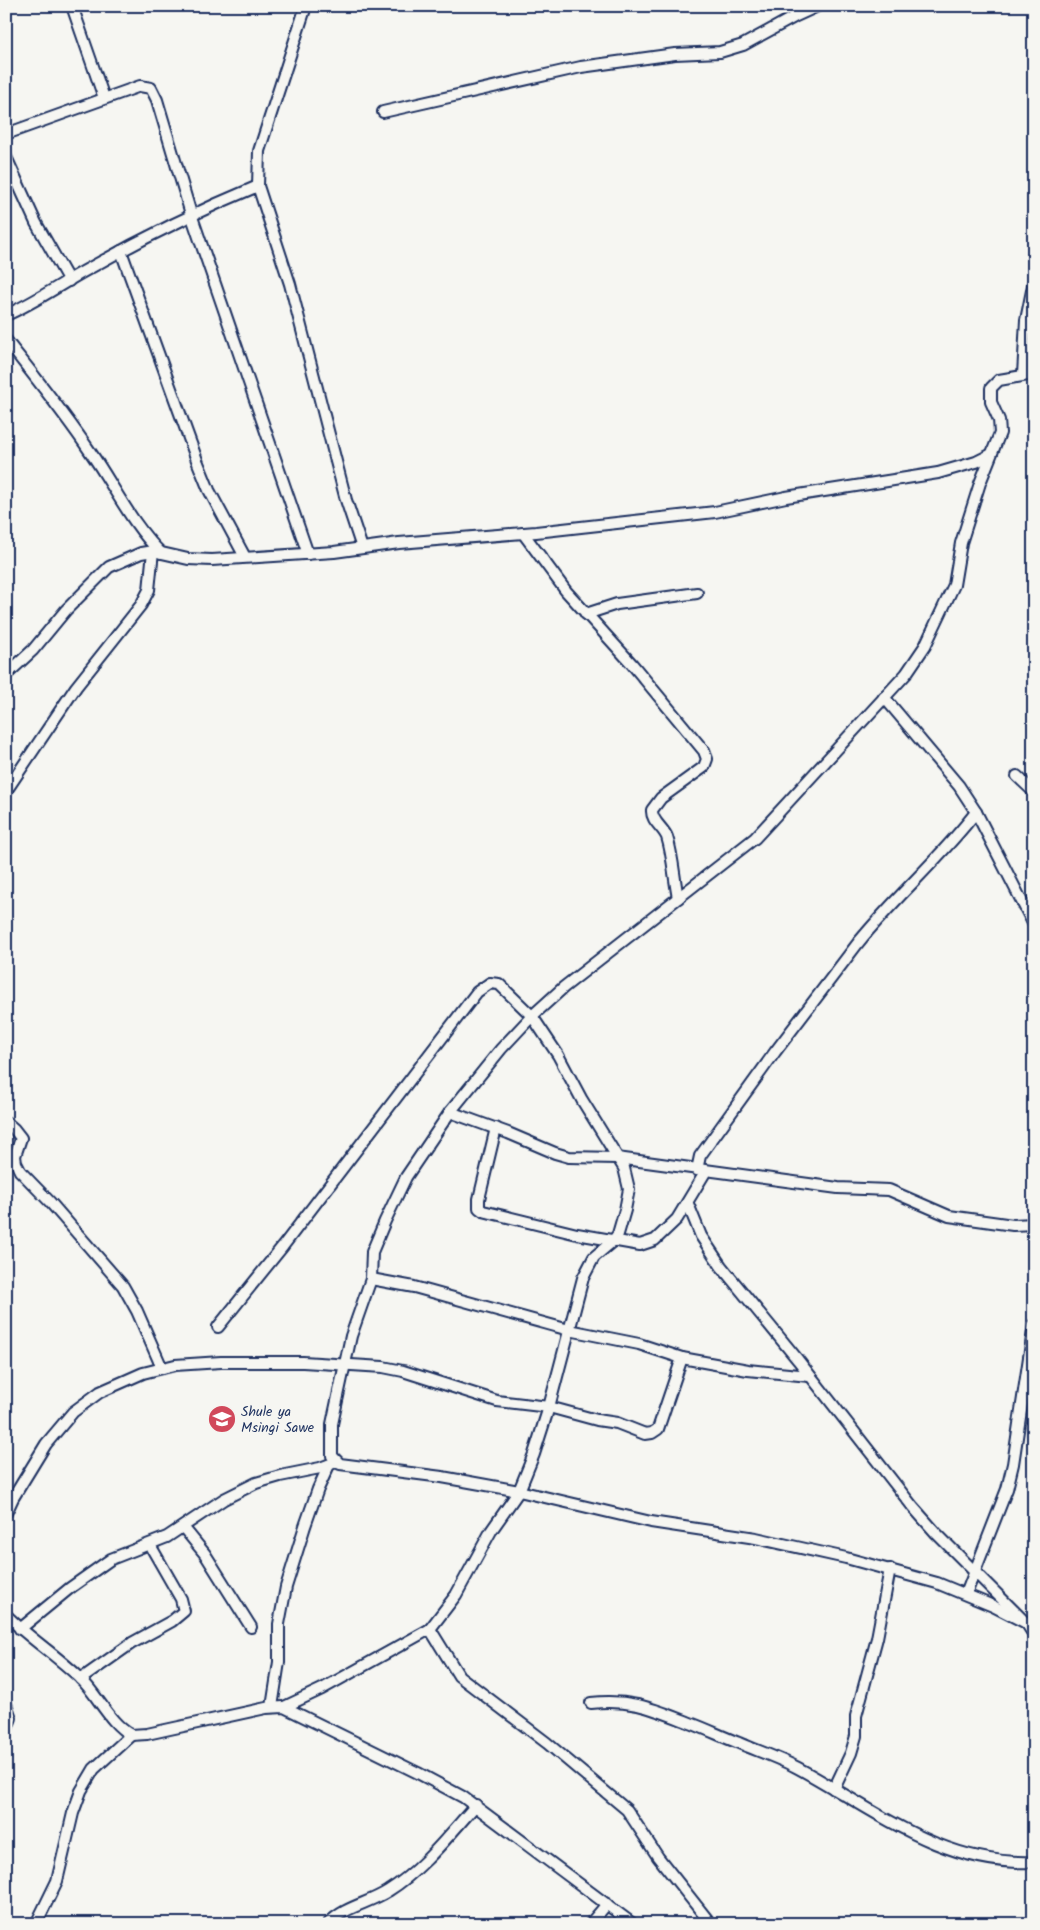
<svg xmlns="http://www.w3.org/2000/svg" width="1040" height="1930" viewBox="0 0 1040 1930" font-family="Kalam,sans-serif">
	<style>
		.lines { fill: none; stroke-linecap: round; stroke-linejoin: round }
		.minor-casing { stroke: #1b2f5e; stroke-width: 14 }
		.minor { stroke: #f6f6f2; stroke-width: 10 }
		.labels { text-anchor: middle; stroke-width: 4; stroke-linejoin: round; paint-order: stroke }
		.poi-label { font-size: 14px; fill: #1b2f5e; stroke: #f6f6f2; text-anchor: start }
	</style>
	<rect width="100%" height="100%" fill="#f6f6f2"/>
	<filter id="ink" filterUnits="userSpaceOnUse"><feTurbulence type="fractalNoise" baseFrequency=".02" numOctaves="2"/><feDisplacementMap in="SourceGraphic" scale="10" xChannelSelector="R" yChannelSelector="G"/><feConvolveMatrix kernelMatrix="1 2 1 2 8 2 1 2 1" color-interpolation-filters="sRGB"/></filter>
	<g filter="url(#ink)">
		<g class="lines">
			<defs>
				<g id="minor">
					<polyline points="72,6 104,98"/>
					<polyline points="306,6 259,151 258,186 290,284 346,500 362,548"/>
					<polyline points="383,112 581,67 675,54 720,52 743,45 794,17 818,6"/>
					<polyline points="6,134 140,86 151,88 157,100 191,214 308,554"/>
					<polyline points="6,157 36,223 69,281"/>
					<polyline points="121,251 198,463 209,490 245,557"/>
					<path d="M6 315C36 302 62 283 90 268 145 237 200 210 258 186"/>
					<path d="M6 340C35 377 65 414 91 453 114 486 132 525 161 553"/>
					<polyline points="1034,374 999,380 991,388 991,402 999,420 1000,433 980,483 961,543 954,585 925,646 906,674 755,838 564,987 532,1016 501,1049 450,1112 406,1177 385,1221 372,1252 371,1279 351,1336 332,1424 332,1456 340,1464 442,1477 519,1491 651,1522 756,1538 846,1558 937,1583 993,1606 1034,1627"/>
					<polyline points="1023,375 1026,320 1034,281"/>
					<path d="M523 533 566 591 632 664 704 751 707 759 704 767 661 798 652 810C651 821 663 827 667 837 673 856 674 878 678 898"/>
					<polyline points="586,614 617,604 697,593"/>
					<polyline points="6,675 33,650 66,610 109,567 141,553 153,551 188,559 212,560 334,552 399,543 536,532 715,512 786,497 938,473 976,462 990,455"/>
					<polyline points="884,697 959,786 976,812 1034,925"/>
					<polyline points="1017,776 1034,792"/>
					<polyline points="6,791 76,687 141,605 149,590 153,551"/>
					<polyline points="450,1112 508,1133 555,1153 569,1157 617,1158 838,1188 889,1190 949,1216 1013,1225 1034,1224"/>
					<polyline points="6,1122 14,1129 21,1138 15,1156 16,1163 20,1171 50,1202 123,1286 137,1311 162,1368"/>
					<polyline points="496,1128 479,1199 479,1208 483,1211 577,1234 640,1245 655,1240 677,1219 706,1171"/>
					<path d="M697 1170 700 1156 775 1052 858 943C895 897 940 859 976 812"/>
					<polyline points="688,1204 701,1236 721,1266 798,1360 913,1507 936,1533 1027,1624 1034,1635"/>
					<polyline points="371,1279 414,1287 569,1330 639,1344 682,1358 748,1370 809,1376"/>
					<polyline points="218,1327 283,1246 477,992 490,983 499,984 532,1016 558,1055 582,1100 624,1168 629,1189 625,1210 618,1234 613,1241 594,1257 583,1278 549,1407 534,1454 519,1491 491,1531 456,1595 430,1629 322,1689 284,1707"/>
					<polyline points="6,1513 13,1498 46,1444 73,1412 100,1392 143,1373 175,1365 221,1362 303,1362 383,1367 403,1371 497,1401 549,1407 597,1420 617,1423 645,1434 652,1433 658,1429 682,1358"/>
					<polyline points="183,1527 205,1554 251,1627"/>
					<polyline points="966,1594 1007,1489 1013,1464 1034,1324"/>
					<path d="M6 1615C29 1638 56 1655 80 1678 98 1695 109 1723 131 1735L147 1734 266 1708 284 1707 418 1773 463 1797 633 1924"/>
					<polyline points="20,1629 70,1588 111,1559 167,1537 224,1499 256,1483 280,1476 320,1468 336,1462"/>
					<polyline points="430,1629 459,1676 547,1743 627,1810 658,1857 711,1924"/>
					<polyline points="81,1679 132,1643 172,1621 184,1611 181,1599 150,1545"/>
					<path d="M591 1703C631 1698 656 1710 693 1724 709 1730 723 1737 739 1743 758 1751 779 1758 798 1768 874 1809 942 1866 1034 1862"/>
					<polyline points="6,1704 11,1718 6,1731"/>
					<polyline points="272,1707 279,1662 279,1624 286,1587 305,1526 318,1489 329,1465"/>
					<polyline points="834,1789 851,1753 856,1736 856,1716 877,1638 890,1569"/>
					<polyline points="36,1924 57,1881 73,1813 81,1791 94,1769 131,1735"/>
					<path d="M328 1924C345 1906 368 1904 388 1891 422 1870 449 1835 476 1805"/>
					<polyline points="590,1924 607,1904"/>
				</g>
			</defs>
			<use href="#minor" class="minor-casing"/>
			<use href="#minor" class="minor"/>
		</g>
	</g>
	<defs>
		<symbol id="school-disc" viewBox="-11 -11 22 22"><circle r="9.5" fill="#d1495b" stroke="#f6f6f2"/><path d="M0-5L7-2L0 1L-7-2ZM-4 1L0 2.5L4 1V4Q0 6-4 4Z" fill="#fff"/></symbol>
	</defs>
	<g fill-rule="evenodd">
		<use href="#school-disc" x="206" y="1403" width="32" height="32"/>
	</g>
	<g class="labels">
		<g class="poi-label">
			<text x="241" y="1416">Shule ya<tspan x="241" dy="16">Msingi Sawe</tspan></text>
		</g>
	</g>
	<rect width="1040" height="1930" fill="none" stroke="#f6f6f2" stroke-width="25"/>
	<rect x="12" y="12" width="1015" height="1905" fill="none" stroke="#1b2f5e" stroke-width="2" filter="url(#ink)"/>
</svg>
